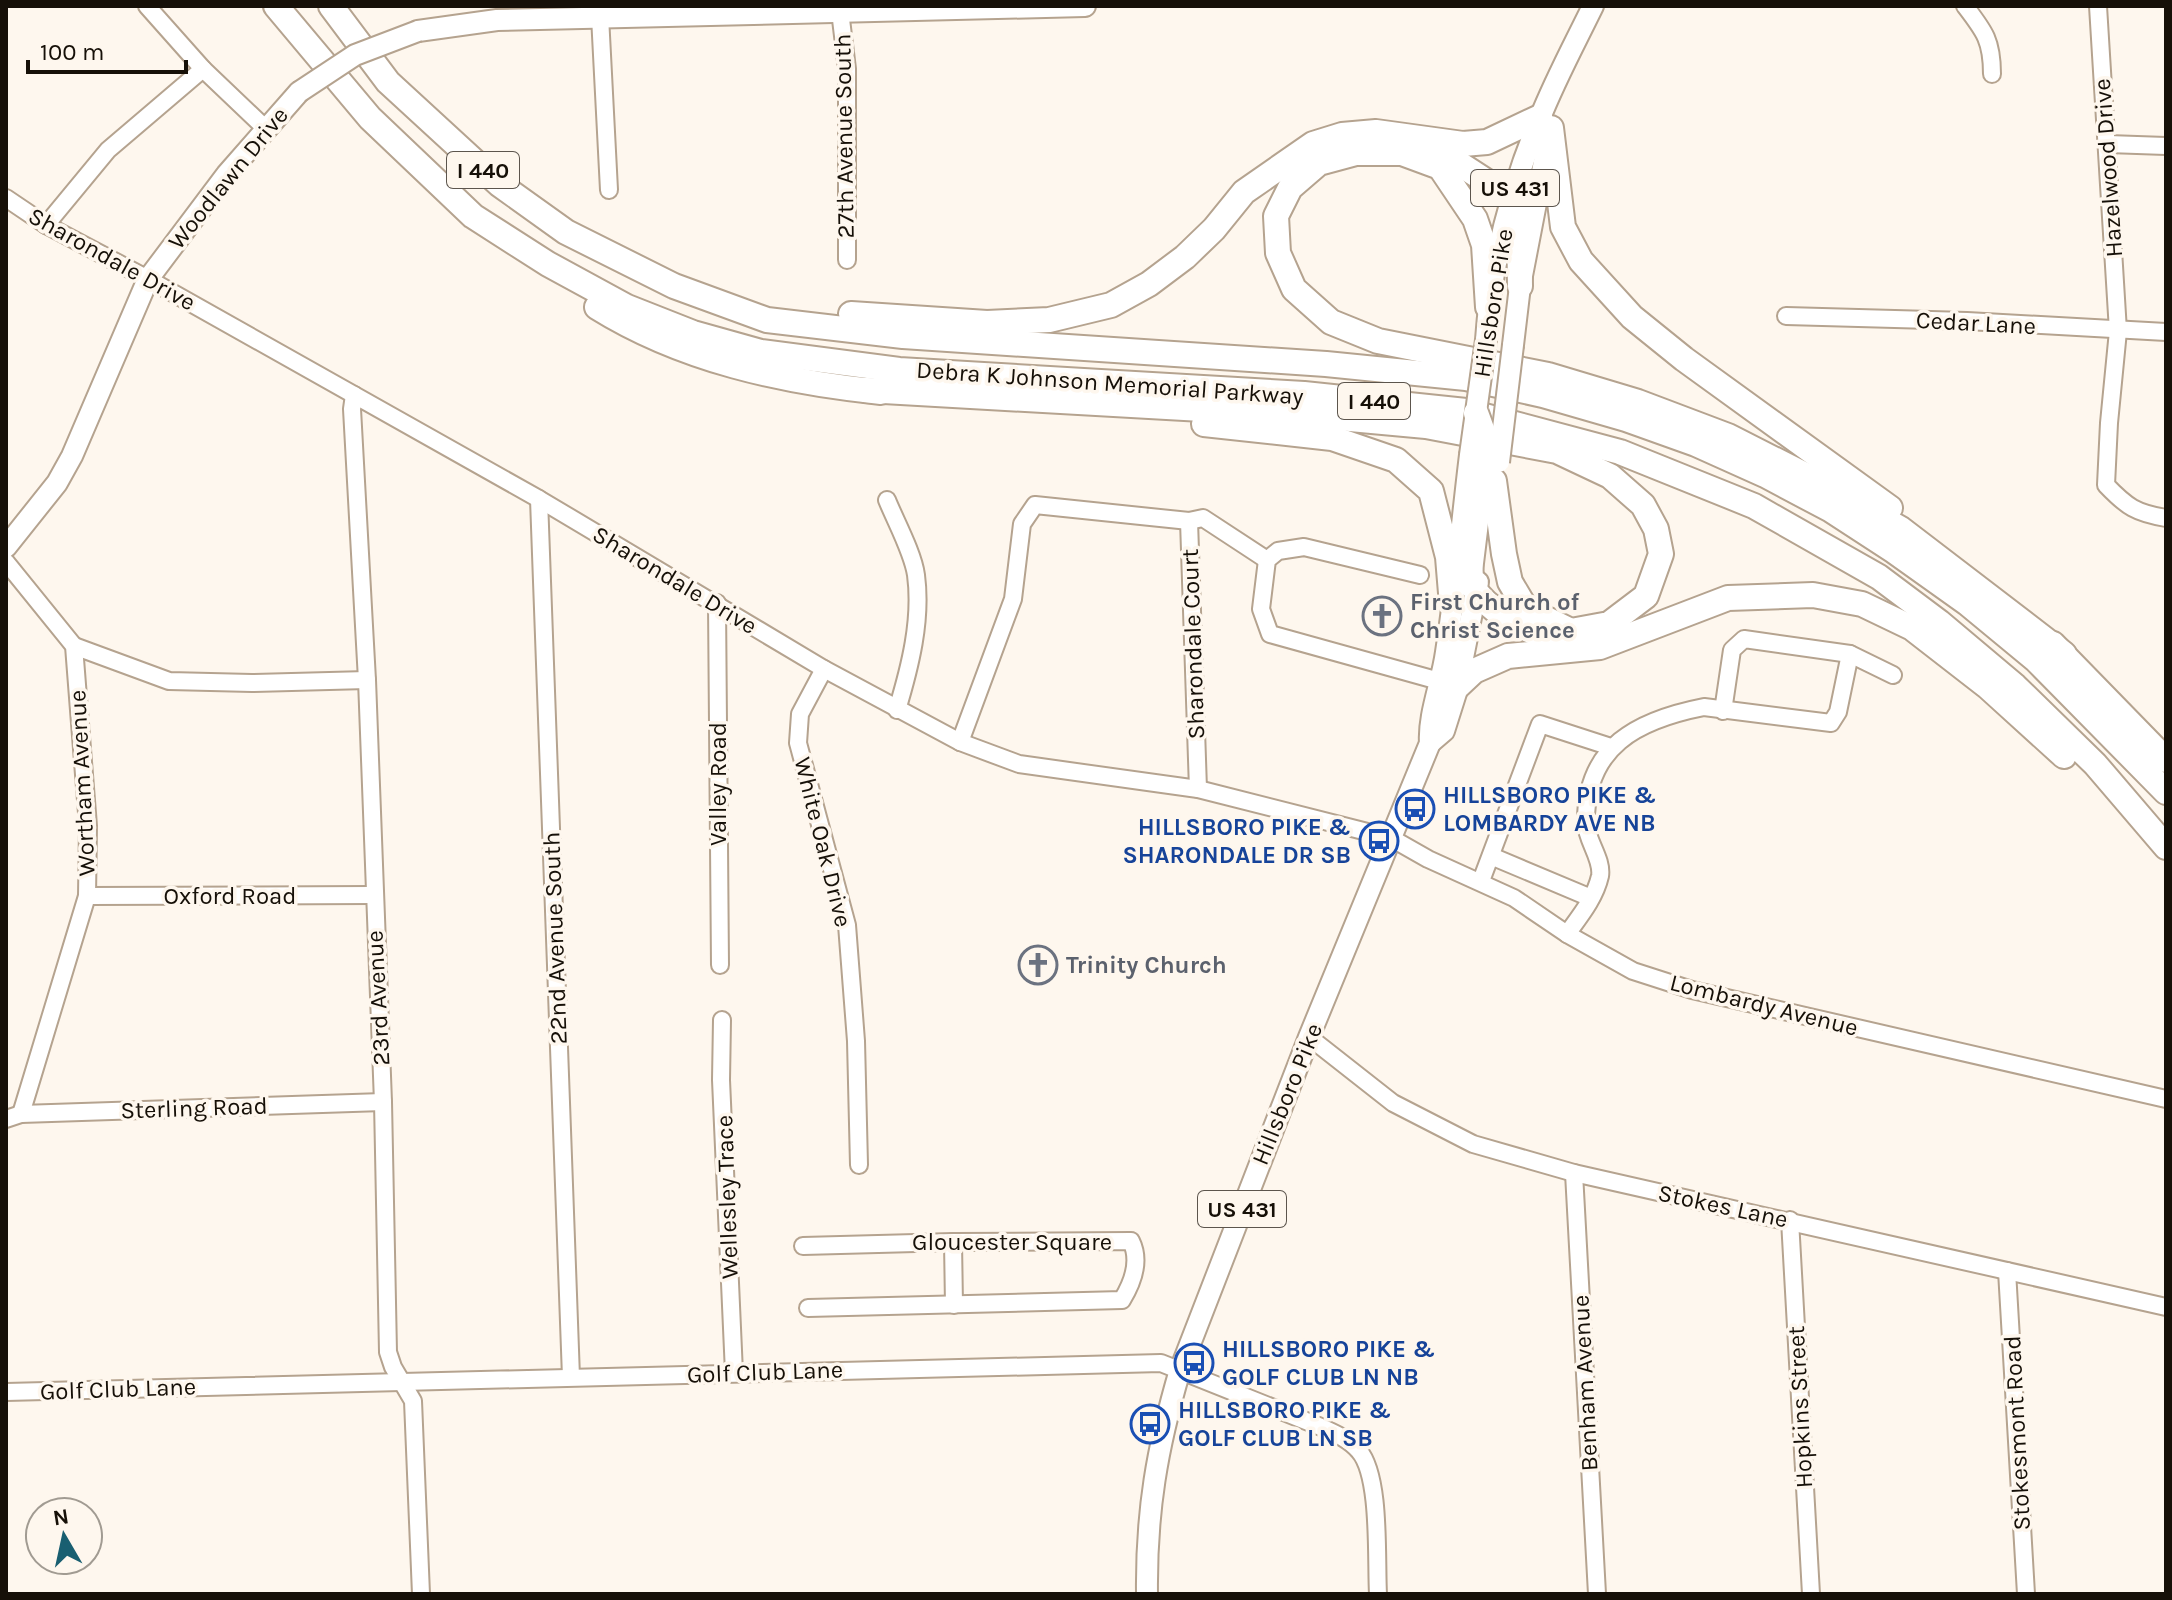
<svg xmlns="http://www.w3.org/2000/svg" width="2172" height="1600" viewBox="0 0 2172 1600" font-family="Karla,sans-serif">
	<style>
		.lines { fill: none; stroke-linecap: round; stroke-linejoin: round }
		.minor-casing { stroke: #b5a38f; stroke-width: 20 }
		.major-casing { stroke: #b5a38f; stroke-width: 24 }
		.highway-casing { stroke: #b5a38f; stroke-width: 28 }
		.minor { stroke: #fff; stroke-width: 16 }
		.major { stroke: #fff; stroke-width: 20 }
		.highway { stroke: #fff; stroke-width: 24 }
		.major-bridge-casing { stroke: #b5a38f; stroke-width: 24; stroke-linecap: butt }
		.highway-bridge-casing { stroke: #b5a38f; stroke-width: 28; stroke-linecap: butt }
		.major-bridge { stroke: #fff; stroke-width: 20 }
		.highway-bridge { stroke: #fff; stroke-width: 24 }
		.labels { text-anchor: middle; stroke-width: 7; stroke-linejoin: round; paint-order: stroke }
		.shield { fill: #fef7ee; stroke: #5c554d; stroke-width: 2 }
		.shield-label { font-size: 22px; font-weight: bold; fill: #161008 }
		.street-label { font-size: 24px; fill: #161008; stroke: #fef7ee }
		.worship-label { font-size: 24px; font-weight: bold; fill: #5b616d; stroke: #fef7ee; text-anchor: start }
		.transit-label { font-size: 24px; font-weight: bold; fill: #164399; stroke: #fef7ee; text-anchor: start }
	</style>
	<rect width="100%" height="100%" fill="#fef7ee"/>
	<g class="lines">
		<defs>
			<g id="minor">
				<polyline points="147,6 203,69 265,128"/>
				<path d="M1965 6C1985 32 1992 41 1992 74"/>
				<path d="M2098 6 2118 331 2109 423 2106 485C2127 507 2136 513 2166 518"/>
				<polyline points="840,11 847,69 847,260"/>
				<polyline points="600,16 609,190"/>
				<polyline points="2108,144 2166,146"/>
				<polyline points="6,198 46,225 148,279 539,499 824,669 960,742 1019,764 1198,789 1391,838 1428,859 1514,898 1567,934 1633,971 1692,990 2166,1099"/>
				<polyline points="46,225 108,150 203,69"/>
				<polyline points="1786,316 1967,321 2166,332"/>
				<polyline points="354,395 352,409 367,680 383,1102 388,1352 393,1367 413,1401 421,1594"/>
				<polyline points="539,499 571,1377"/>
				<path d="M887 500C896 522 913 553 916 575 922 620 910 667 897 710"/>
				<polyline points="1189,521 1198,789"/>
				<polyline points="6,562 74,646 88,826 87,896 21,1114"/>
				<polyline points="1420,575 1304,547 1278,551 1267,560 1261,609 1270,634 1450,684"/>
				<polyline points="717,603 720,965"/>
				<polyline points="74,646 169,681 252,683 367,680"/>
				<polyline points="824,669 800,714 798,743 847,925 856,1041 859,1165"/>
				<polyline points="1723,711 1732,650 1744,639 1850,654 1893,675"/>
				<polyline points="960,742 1013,599 1022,524 1035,505 1189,521 1203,518 1267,560"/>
				<polyline points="1491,856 1591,898"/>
				<polyline points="1481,881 1540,724 1611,747"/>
				<polyline points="87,896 373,895"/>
				<path d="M1567 934C1580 916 1595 898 1600 876 1603 859 1586 840 1586 823 1585 746 1638 720 1704 707L1831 723 1838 712 1850 654"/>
				<polyline points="722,1020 721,1080 734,1373"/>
				<polyline points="1309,1037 1393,1103 1473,1144 1574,1173 2166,1307"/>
				<polyline points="6,1119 21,1114 383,1102"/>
				<polyline points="1574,1173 1597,1594"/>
				<polyline points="1790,1220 1811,1594"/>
				<polyline points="953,1242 954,1305"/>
				<path d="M803 1246 953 1242 1131 1241C1141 1261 1133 1282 1122 1300L808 1308"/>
				<polyline points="2007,1271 2026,1594"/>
				<path d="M6 1392 1161 1363 1321 1427C1334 1433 1349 1439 1359 1451 1381 1476 1376 1559 1378 1594"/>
			</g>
			<g id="major">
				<polyline points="418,31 497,20 1085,6"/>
				<path d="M1486 340C1491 265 1511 188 1540 118 1555 80 1575 43 1593 6"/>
				<polyline points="1513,345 1520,286 1548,141"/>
				<polyline points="6,547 57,483 72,456 148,279 227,174 299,92"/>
				<polyline points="1430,743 1444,731 1456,693 1478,582"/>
				<path d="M1147 1594C1146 1512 1157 1448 1180 1370L1309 1037 1430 743C1428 715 1442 682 1446 652 1456 587 1462 521 1470 455"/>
			</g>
			<g id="highway">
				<polyline points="276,6 370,118 473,216 548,264 627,307 693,333 761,352 899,370 1304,394 1466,411 1620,452 1754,506 1879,577 1939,622 2015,686 2095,764 2166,847"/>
				<polyline points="331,6 388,82 499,184 566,232 674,286 767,320 903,336 1326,364 1466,378 1543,395 1626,419 1696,444 1765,475 1831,510 1894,551 1967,603 2036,660 2166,792"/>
				<polyline points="1551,128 1563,227 1581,261 1632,317 1684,359 1890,508"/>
				<polyline points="1432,146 1512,198 1519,214 1520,286"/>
				<path d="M597 307C682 360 783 382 881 392"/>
				<polyline points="1488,307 1484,245 1475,219 1440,167 1402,153 1356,153 1319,163 1290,188 1276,216 1278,253 1294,289 1331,322 1378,341 1548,375 1638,402 1728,436 1807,476 1901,529 2064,654"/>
				<polyline points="851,314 987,323 1049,320 1111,305 1149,284 1185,257 1214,229 1244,192 1313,144 1342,135 1376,132 1463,144 1487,142 1540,117"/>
				<polyline points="866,390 1307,415 1426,426 1557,451 1610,476 1643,505 1656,529 1661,554 1646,596 1609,624 1571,631 1526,609 1510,582 1504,554 1494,481"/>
				<polyline points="1204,424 1332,438 1396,460 1431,491 1448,557 1452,605"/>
				<path d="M1483 465 1471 563C1470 573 1470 584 1477 593 1499 619 1539 637 1571 645"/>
				<polyline points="2053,644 2166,760"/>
				<polyline points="1458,686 1474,671 1508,656 1600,647 1728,598 1813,595 1862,604 1912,628 1988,687 2064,756"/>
			</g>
		</defs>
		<use href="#minor" class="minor-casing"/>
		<use href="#major" class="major-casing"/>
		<use href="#highway" class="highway-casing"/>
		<use href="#minor" class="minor"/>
		<use href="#major" class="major"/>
		<use href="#highway" class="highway"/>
		<defs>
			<g id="major-bridge">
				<polyline points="299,92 355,55 418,31"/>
				<polyline points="1470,455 1486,340"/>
				<polyline points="1499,462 1513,345"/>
			</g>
			<polyline id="highway-bridge" points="1476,413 1483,432 1484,458"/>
		</defs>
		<use href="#major-bridge" class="major-bridge-casing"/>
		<use href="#highway-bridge" class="highway-bridge-casing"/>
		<use href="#major-bridge" class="major-bridge"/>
		<use href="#highway-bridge" class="highway-bridge"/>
	</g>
	<defs>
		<symbol id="church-ring" viewBox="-11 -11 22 22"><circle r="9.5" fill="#fef7ee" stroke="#6b7280" stroke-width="1.5"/><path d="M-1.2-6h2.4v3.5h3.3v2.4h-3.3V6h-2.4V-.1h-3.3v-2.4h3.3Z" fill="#6b7280"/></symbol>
		<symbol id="bus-ring" viewBox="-11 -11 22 22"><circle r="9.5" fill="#fef7ee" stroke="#1a4fb4" stroke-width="1.5"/><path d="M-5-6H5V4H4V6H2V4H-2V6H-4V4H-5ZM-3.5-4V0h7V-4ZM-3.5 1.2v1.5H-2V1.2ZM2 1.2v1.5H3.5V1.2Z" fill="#1a4fb4"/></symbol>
	</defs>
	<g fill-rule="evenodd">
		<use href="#church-ring" x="1360" y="594" width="44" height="44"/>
		<use href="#bus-ring" x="1393" y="787" width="44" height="44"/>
		<use href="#bus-ring" x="1357" y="819" width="44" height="44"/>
		<use href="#church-ring" x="1016" y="943" width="44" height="44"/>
		<use href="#bus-ring" x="1172" y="1341" width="44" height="44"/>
		<use href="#bus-ring" x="1128" y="1402" width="44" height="44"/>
	</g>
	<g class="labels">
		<g class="shield">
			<rect x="447" y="152" width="72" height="36" rx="6"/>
			<rect x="1471" y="170" width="88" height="36" rx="6"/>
			<rect x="1338" y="383" width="72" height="36" rx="6"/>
			<rect x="1198" y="1191" width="88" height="36" rx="6"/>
		</g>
		<g class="shield-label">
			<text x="483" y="178">I 440</text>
			<text x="1515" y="196">US 431</text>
			<text x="1374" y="409">I 440</text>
			<text x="1242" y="1217">US 431</text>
		</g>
		<g class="street-label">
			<text transform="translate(844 136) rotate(-91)" y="8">27th Avenue South</text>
			<text transform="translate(2108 168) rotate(-94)" y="8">Hazelwood Drive</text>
			<text transform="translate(228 178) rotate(-51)" y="8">Woodlawn Drive</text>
			<text transform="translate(112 259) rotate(29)" y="8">Sharondale Drive</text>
			<text transform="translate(1493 303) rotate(-81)" y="8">Hillsboro Pike</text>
			<text transform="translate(1976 323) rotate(3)" y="8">Cedar Lane</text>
			<text transform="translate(1110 383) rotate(4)" y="8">Debra K Johnson Memorial Parkway</text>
			<text transform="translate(675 580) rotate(31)" y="8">Sharondale Drive</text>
			<text transform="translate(1193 644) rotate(-92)" y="8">Sharondale Court</text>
			<text transform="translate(82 783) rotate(-93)" y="8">Wortham Avenue</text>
			<text transform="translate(718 784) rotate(-90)" y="8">Valley Road</text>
			<text transform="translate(823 842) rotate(76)" y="8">White Oak Drive</text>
			<text x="230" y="904">Oxford Road</text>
			<text transform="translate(555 938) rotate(-92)" y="8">22nd Avenue South</text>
			<text transform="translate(378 998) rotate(-93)" y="8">23rd Avenue</text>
			<text transform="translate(1764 1005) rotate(14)" y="8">Lombardy Avenue</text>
			<text transform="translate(1287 1094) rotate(-68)" y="8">Hillsboro Pike</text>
			<text transform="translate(194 1108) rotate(-2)" y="8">Sterling Road</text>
			<text transform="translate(727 1197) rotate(-92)" y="8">Wellesley Trace</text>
			<text transform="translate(1723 1206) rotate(12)" y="8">Stokes Lane</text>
			<text x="1012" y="1250">Gloucester Square</text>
			<text transform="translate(765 1372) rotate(-2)" y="8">Golf Club Lane</text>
			<text transform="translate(1585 1383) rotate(-93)" y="8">Benham Avenue</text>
			<text transform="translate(118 1389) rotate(-2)" y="8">Golf Club Lane</text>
			<text transform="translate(1800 1407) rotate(-93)" y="8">Hopkins Street</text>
			<text transform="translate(2017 1433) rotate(-93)" y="8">Stokesmont Road</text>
		</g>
		<g class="worship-label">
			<text x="1410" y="610">First Church of<tspan x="1410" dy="28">Christ Science</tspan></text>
			<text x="1066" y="973">Trinity Church</text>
		</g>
		<g class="transit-label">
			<text x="1443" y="803">HILLSBORO PIKE &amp;<tspan x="1443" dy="28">LOMBARDY AVE NB</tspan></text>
			<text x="1351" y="835" text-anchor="end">HILLSBORO PIKE &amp;<tspan x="1351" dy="28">SHARONDALE DR SB</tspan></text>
			<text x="1222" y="1357">HILLSBORO PIKE &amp;<tspan x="1222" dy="28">GOLF CLUB LN NB</tspan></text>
			<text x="1178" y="1418">HILLSBORO PIKE &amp;<tspan x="1178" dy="28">GOLF CLUB LN SB</tspan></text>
		</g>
	</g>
	<rect width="2172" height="1600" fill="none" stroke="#161008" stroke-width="16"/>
	<g transform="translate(64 1536) rotate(351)"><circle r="38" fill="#fef7ee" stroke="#a19b92" stroke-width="2"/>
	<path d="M0-6L14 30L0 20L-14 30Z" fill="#195f71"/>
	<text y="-12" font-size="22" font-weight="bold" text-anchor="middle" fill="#161008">N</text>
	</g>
	<path d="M28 60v12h158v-12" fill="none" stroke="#161008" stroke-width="4"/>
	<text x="40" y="60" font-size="24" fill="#161008" stroke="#fef7ee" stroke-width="6" paint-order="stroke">100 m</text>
</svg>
